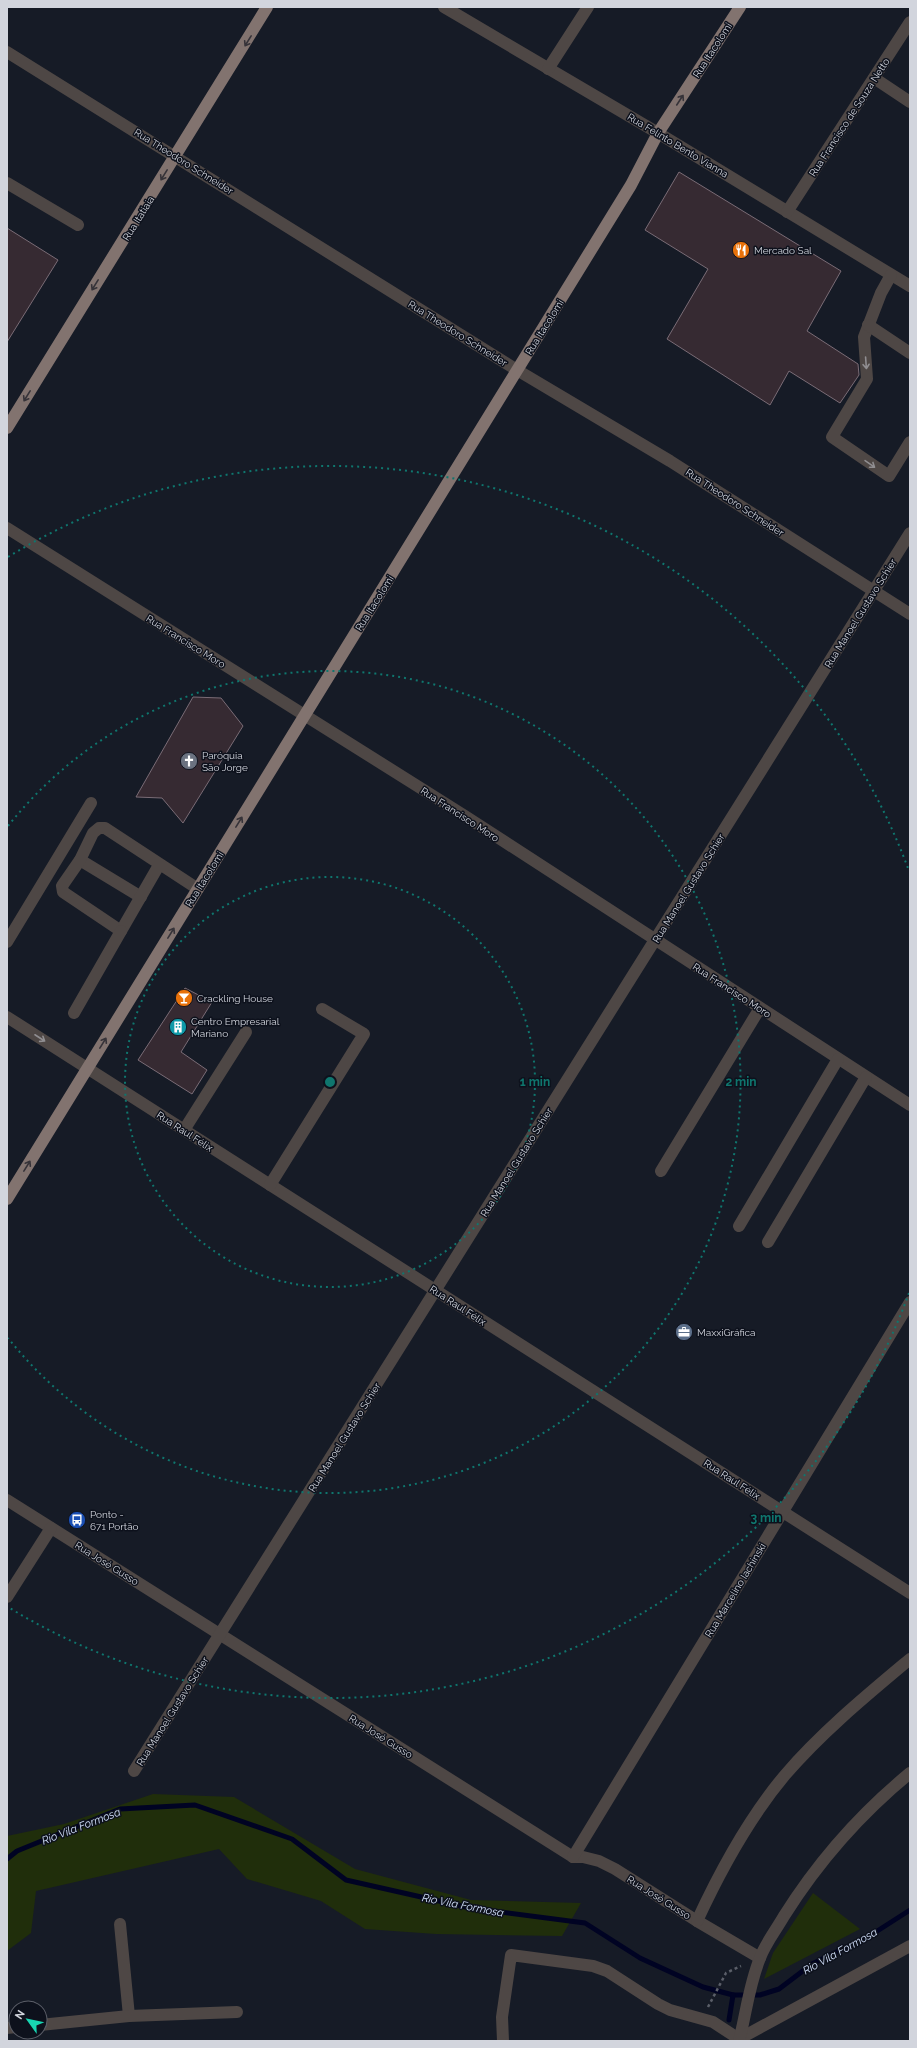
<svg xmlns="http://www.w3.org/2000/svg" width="917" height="2048" viewBox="0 0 917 2048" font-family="Raleway,sans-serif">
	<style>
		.green { fill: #202e0b }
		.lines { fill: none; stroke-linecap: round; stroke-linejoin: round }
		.stream { stroke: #000323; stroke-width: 5 }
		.building { fill: #362a32; stroke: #7a6c76 }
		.path { stroke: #5b5f69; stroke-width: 2.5; stroke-dasharray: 3 3; stroke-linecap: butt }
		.minor { stroke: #4e4745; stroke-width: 12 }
		.major { stroke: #82736f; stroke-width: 12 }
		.oneway { stroke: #363339 }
		.oneway2 { stroke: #908e91 }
		.ring { fill: none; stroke: #0f766e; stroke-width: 2; stroke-dasharray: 2 4 }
		.labels { text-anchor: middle; stroke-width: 3; stroke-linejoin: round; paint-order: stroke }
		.street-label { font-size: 10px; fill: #d2d5dd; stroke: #0d111c }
		.poi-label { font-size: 10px; fill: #d2d5dd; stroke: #0d111c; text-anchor: start }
		.water-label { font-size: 11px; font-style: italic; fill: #d4e2fd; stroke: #0d111c }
		.centre { fill: #0f766e; stroke: #0d111c; stroke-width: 2 }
		.ring-label { font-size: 12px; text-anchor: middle; font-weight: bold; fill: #0f766e; stroke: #0d111c; stroke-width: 3; stroke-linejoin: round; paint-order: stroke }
	</style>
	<rect width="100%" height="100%" fill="#161b26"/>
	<g class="green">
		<polygon points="153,1794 234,1797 355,1869 471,1900 581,1903 562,1936 436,1934 365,1929 321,1901 247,1879 219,1849 36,1891 31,1933 7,1951 7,1836 64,1824"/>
		<polygon points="813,1893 860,1929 764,1979 773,1953"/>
	</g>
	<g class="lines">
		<g class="stream">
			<polyline points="7,1859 17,1851 120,1809 195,1805 292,1839 346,1880 470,1908 585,1923 640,1958 703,1987 733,1995 760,1995 779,1989 812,1964 871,1935 910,1910"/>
			<polyline points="729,2020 733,1995"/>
		</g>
	</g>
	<g class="building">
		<polygon points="679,172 841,271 807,331 858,364 859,375 840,403 789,371 770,405 667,339 708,269 645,230"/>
		<polygon points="7,228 58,260 7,342"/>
		<polygon points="193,697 221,698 243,726 183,823 162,798 136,797"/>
		<polygon points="185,988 212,1002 181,1052 207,1070 192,1094 138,1060"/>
	</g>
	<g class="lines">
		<polyline class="path" points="708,2007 726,1973 741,1966"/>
		<g class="minor">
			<polyline points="444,7 658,133 910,286"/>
			<polyline points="7,52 517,370 670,461 910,614"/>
			<polyline points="548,69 588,7"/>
			<polyline points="874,78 910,102"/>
			<polyline points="7,183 78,225"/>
			<polyline points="787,212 910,22"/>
			<polyline points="891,275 881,293 864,337 867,379 832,437 889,476 910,442"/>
			<polyline points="868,325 910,353"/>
			<polyline points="7,528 465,816 910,1105"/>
			<polyline points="80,860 141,897"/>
			<polyline points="159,865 121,931 63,892 62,886 80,860 93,833 99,828 105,828 198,889"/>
			<polyline points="7,942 91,803"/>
			<polyline points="74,1013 121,931"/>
			<polyline points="7,1017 910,1593"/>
			<polyline points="184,1130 246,1032"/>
			<polyline points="661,1171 760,1008"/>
			<polyline points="270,1185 364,1034 322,1009"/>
			<polyline points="739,1226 838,1059"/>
			<polyline points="768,1242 866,1077"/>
			<polyline points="7,1500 573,1857 583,1857 599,1861 615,1869 697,1921 760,1958"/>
			<polyline points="7,1597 51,1528"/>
			<polyline points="134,1771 910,533"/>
			<polyline points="573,1857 910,1302"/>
			<path d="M697 1921C721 1869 748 1819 785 1775 822 1732 867 1695 910 1659"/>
			<polyline points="120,1924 129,2016"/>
			<polyline points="40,2025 129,2016 237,2012"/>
			<polyline points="7,2028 16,2027"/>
			<polyline points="503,2041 502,2017 511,1955 593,1966 607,1971 658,2004 670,2010 713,2022 739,2039 910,1946"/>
			<path d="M739 2041C746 2014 749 1985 760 1958 765 1944 776 1930 784 1916 818 1862 860 1814 910 1773"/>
		</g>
		<g class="major">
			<polyline points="7,428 267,7"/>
			<polyline points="7,1199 631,185 658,133 740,7"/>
		</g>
	</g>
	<defs><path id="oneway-shaft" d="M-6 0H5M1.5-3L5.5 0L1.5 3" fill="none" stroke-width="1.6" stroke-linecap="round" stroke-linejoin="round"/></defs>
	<g class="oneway">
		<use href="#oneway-shaft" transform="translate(248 41) rotate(122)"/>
		<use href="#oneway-shaft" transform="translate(680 100) rotate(-57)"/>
		<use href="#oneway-shaft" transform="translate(164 175) rotate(122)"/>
		<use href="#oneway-shaft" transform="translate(95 285) rotate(122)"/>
		<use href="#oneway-shaft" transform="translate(27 396) rotate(122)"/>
		<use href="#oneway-shaft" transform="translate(239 822) rotate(-58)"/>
		<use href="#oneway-shaft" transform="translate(171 933) rotate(-58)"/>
		<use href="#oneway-shaft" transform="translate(103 1043) rotate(-58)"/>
		<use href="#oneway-shaft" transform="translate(27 1166) rotate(-58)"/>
	</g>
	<g class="oneway2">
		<use href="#oneway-shaft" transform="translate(866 363) rotate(86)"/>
		<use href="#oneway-shaft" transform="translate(870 464) rotate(35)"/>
		<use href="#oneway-shaft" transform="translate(40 1038) rotate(33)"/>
	</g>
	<g class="ring">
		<circle cx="330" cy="1082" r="205"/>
		<path d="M8 826A411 411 0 1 1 8 1338"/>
		<path d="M909 1293A616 616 0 0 1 8 1607M8 557A616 616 0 0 1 909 871"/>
	</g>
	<defs>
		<symbol id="restaurant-disc" viewBox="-11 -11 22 22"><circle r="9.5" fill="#e8710a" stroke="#0d111c"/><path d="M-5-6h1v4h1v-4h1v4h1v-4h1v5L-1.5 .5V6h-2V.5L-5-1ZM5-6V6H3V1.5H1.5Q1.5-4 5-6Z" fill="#fff"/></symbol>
		<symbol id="church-disc" viewBox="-11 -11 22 22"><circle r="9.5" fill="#6b7280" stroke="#0d111c"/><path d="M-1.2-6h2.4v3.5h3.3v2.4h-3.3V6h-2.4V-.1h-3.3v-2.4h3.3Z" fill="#fff"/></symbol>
		<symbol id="bar-disc" viewBox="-11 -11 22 22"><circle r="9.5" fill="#e8710a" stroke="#0d111c"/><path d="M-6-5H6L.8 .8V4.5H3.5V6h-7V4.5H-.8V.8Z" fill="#fff"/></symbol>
		<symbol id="building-disc" viewBox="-11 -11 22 22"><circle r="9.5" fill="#0f9aa8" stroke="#0d111c"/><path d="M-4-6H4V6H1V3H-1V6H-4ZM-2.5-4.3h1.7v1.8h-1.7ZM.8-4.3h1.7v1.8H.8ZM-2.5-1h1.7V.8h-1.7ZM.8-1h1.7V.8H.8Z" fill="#fff"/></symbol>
		<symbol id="office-disc" viewBox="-11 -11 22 22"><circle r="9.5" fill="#5c6f8a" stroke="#0d111c"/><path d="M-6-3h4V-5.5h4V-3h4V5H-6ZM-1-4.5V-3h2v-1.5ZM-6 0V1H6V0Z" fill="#fff"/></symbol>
		<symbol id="bus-disc" viewBox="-11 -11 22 22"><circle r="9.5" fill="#1a4fb4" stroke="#0d111c"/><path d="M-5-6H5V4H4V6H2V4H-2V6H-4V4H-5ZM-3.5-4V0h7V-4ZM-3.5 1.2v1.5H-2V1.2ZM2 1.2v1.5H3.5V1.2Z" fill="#fff"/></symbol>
	</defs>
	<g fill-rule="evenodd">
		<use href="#restaurant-disc" x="731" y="240" width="20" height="20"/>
		<use href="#church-disc" x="179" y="751" width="20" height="20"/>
		<use href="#bar-disc" x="174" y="988" width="20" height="20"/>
		<use href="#building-disc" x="168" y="1017" width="20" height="20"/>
		<use href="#office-disc" x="674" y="1322" width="20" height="20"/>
		<use href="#bus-disc" x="67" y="1510" width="20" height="20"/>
	</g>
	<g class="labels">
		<g class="street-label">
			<text transform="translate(712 50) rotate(-57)" y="4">Rua Itacolomi</text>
			<text transform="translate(849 117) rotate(-57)" y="4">Rua Francisco de Souza Netto</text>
			<text transform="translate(678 145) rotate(31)" y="4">Rua Felinto Bento Vianna</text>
			<text transform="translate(184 161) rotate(32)" y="4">Rua Theodoro Schneider</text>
			<text transform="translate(138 218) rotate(-58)" y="4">Rua Itatiaia</text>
			<text transform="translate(544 327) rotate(-58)" y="4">Rua Itacolomi</text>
			<text transform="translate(458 333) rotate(32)" y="4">Rua Theodoro Schneider</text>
			<text transform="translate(735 502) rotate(33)" y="4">Rua Theodoro Schneider</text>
			<text transform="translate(374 603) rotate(-58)" y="4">Rua Itacolomi</text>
			<text transform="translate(860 613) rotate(-58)" y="4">Rua Manoel Gustavo Schier</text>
			<text transform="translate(186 641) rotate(32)" y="4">Rua Francisco Moro</text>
			<text transform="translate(460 814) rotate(33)" y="4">Rua Francisco Moro</text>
			<text transform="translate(204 879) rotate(-58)" y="4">Rua Itacolomi</text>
			<text transform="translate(688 888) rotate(-58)" y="4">Rua Manoel Gustavo Schier</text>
			<text transform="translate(732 990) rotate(33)" y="4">Rua Francisco Moro</text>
			<text transform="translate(185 1131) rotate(33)" y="4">Rua Raul Félix</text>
			<text transform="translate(516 1162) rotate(-58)" y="4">Rua Manoel Gustavo Schier</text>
			<text transform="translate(458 1305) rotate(33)" y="4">Rua Raul Félix</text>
			<text transform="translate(344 1437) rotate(-58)" y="4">Rua Manoel Gustavo Schier</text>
			<text transform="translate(732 1479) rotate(33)" y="4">Rua Raul Félix</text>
			<text transform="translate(107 1563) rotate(32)" y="4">Rua José Gusso</text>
			<text transform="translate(735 1590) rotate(-59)" y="4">Rua Marcelino Iachinski</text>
			<text transform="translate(172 1711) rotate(-58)" y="4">Rua Manoel Gustavo Schier</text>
			<text transform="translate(381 1736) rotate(32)" y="4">Rua José Gusso</text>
			<text transform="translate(659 1897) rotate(32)" y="4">Rua José Gusso</text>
		</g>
		<g class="poi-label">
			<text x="754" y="254">Mercado Sal</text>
			<text x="202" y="759">Paróquia<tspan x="202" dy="12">São Jorge</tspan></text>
			<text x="197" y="1002">Crackling House</text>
			<text x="191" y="1025">Centro Empresarial<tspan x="191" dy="12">Mariano</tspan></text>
			<text x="697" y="1336">MaxxiGráfica</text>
			<text x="90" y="1518">Ponto -<tspan x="90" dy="12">671 Portão</tspan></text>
		</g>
		<g class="water-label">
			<text transform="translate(81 1826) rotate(-21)" y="4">Rio Vila Formosa</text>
			<text transform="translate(463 1905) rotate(11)" y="4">Rio Vila Formosa</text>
			<text transform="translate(840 1951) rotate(-29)" y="4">Rio Vila Formosa</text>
		</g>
	</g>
	<circle cx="330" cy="1082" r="6" class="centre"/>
	<g class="ring-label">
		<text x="535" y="1086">1 min</text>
		<text x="741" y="1086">2 min</text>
		<text x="766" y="1522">3 min</text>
	</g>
	<rect width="917" height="2048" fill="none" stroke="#d2d5dd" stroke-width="16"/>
	<g transform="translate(28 2020) rotate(303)"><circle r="19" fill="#0d111c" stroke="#5c5f69"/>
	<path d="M0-3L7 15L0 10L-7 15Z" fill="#18d5b2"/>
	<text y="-6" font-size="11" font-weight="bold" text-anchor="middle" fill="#d2d5dd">N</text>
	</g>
</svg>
